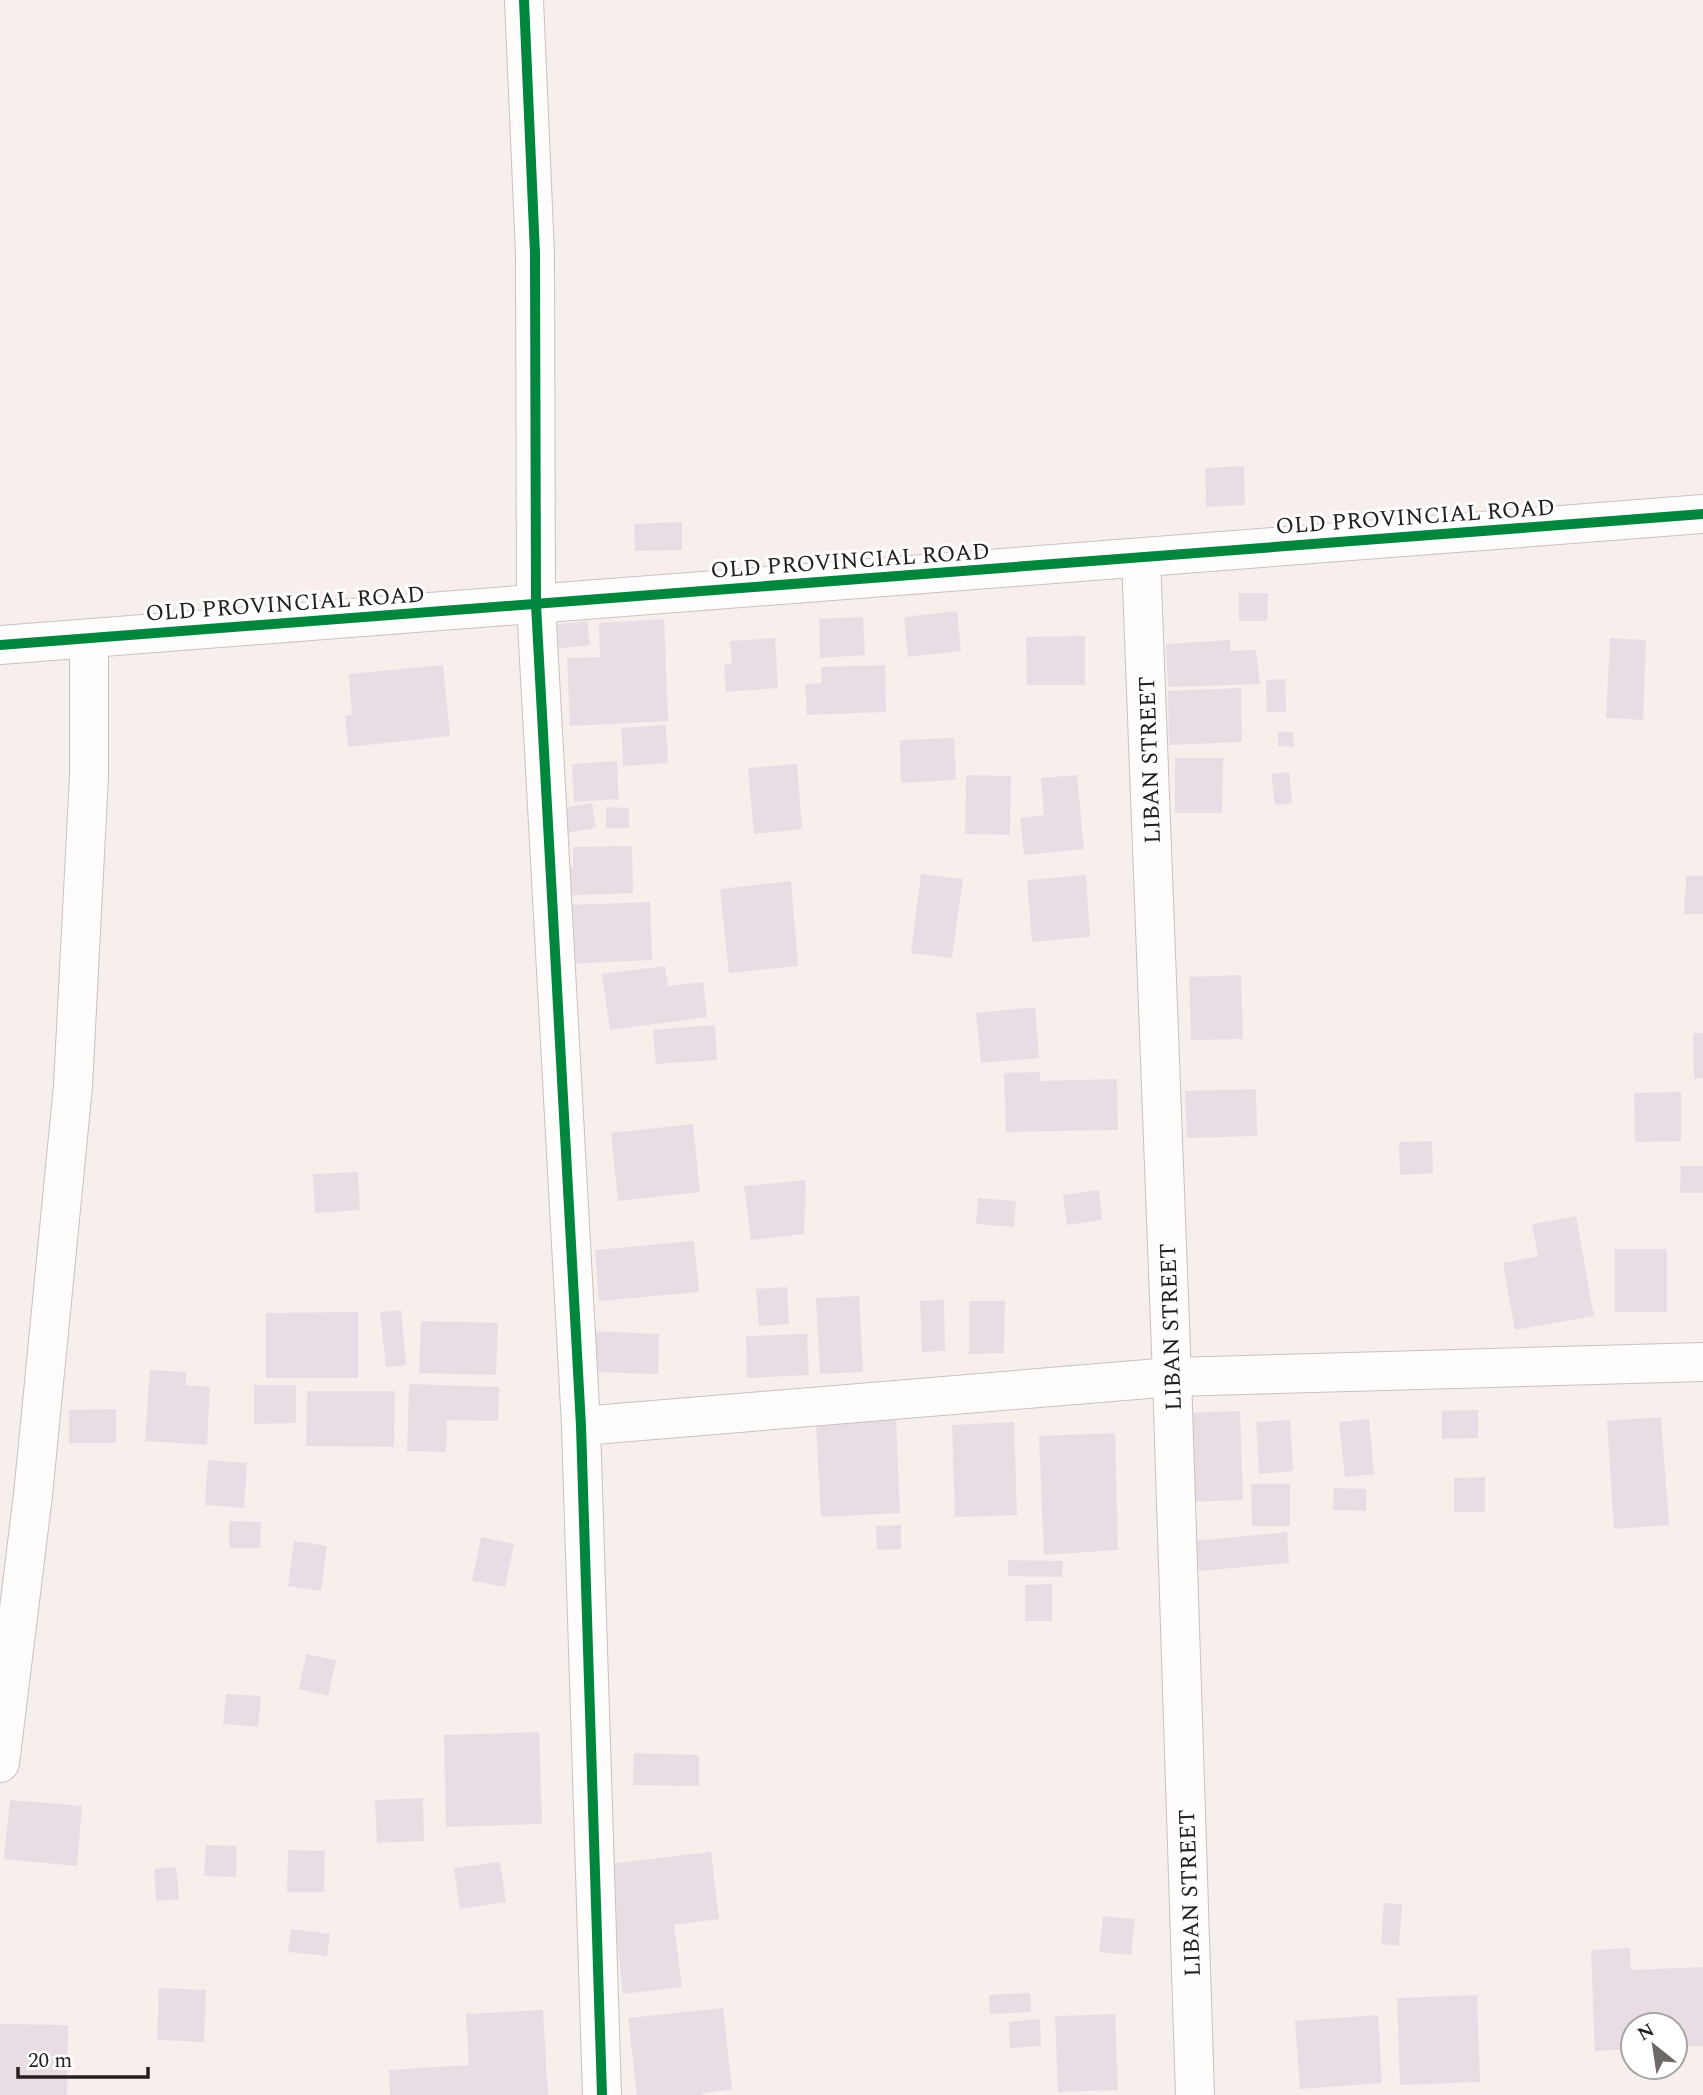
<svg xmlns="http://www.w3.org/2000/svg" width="1703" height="2095" viewBox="0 0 1703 2095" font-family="Spectral,serif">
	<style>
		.building { fill: #e9dde5 }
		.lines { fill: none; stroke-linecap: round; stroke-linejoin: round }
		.minor-casing { stroke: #c8c2bf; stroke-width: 40 }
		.minor { stroke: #fefdfc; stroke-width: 38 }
		.cycleway-casing { stroke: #fff; stroke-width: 15 }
		.cycleway { stroke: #00873e; stroke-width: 10 }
		.labels { text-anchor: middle; stroke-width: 6; stroke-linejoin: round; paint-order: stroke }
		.street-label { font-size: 23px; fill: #25201e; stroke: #fff }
	</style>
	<rect width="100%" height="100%" fill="#f7efec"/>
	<g class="building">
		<polygon points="1244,466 1245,505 1206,507 1205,468"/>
		<polygon points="682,522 682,550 635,551 634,524"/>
		<polygon points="1239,593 1268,593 1267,621 1239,621"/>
		<polygon points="957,611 961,651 908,657 904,617"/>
		<polygon points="863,617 865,655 820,658 819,619"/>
		<polygon points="664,619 668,721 570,726 567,658 600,657 599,623"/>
		<polygon points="587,621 590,645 553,649 550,625"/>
		<polygon points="1085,636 1085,685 1027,685 1026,637"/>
		<polygon points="775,638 778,688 726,692 724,665 732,664 730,641"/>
		<polygon points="1610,638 1646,640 1643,720 1606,718"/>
		<polygon points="1230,640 1231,651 1256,650 1260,684 1168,687 1166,644"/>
		<polygon points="443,665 450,736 348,747 345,716 352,715 349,674"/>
		<polygon points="885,665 886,712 807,715 805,684 822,683 821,667"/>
		<polygon points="1285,679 1286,712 1267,712 1266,680"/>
		<polygon points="1241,688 1242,742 1169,745 1168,691"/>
		<polygon points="666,725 668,763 623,766 621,728"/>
		<polygon points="1278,732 1293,732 1294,747 1278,746"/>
		<polygon points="954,738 956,780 901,783 900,740"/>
		<polygon points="1175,758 1223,758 1222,813 1175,813"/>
		<polygon points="617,761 619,799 574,802 572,764"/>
		<polygon points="797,764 802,829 754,834 748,768"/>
		<polygon points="1289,772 1292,803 1275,805 1271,774"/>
		<polygon points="966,775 1011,776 1010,835 965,834"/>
		<polygon points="1077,775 1084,849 1024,855 1020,818 1044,815 1041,778"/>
		<polygon points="592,803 596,828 567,833 563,808"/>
		<polygon points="606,807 629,808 629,828 606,828"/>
		<polygon points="632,846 633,893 554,896 553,868 573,867 573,847"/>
		<polygon points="921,874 963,879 952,958 911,953"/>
		<polygon points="1086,875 1090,937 1032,942 1027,880"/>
		<polygon points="1686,876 1703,876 1703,914 1684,914"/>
		<polygon points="791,881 798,966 729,973 720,889"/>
		<polygon points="650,902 652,960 569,964 567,905"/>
		<polygon points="665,966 668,986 703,982 707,1017 610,1030 602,974"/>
		<polygon points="1241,975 1243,1039 1191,1040 1189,977"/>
		<polygon points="1035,1007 1039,1058 981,1063 976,1013"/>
		<polygon points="715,1025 717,1060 656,1064 653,1030"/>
		<polygon points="1693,1033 1703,1033 1703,1078 1694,1079"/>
		<polygon points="1040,1072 1040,1081 1117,1079 1118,1130 1006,1132 1004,1073"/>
		<polygon points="1256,1089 1257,1136 1187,1138 1185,1091"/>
		<polygon points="1681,1092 1681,1141 1635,1142 1634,1093"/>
		<polygon points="693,1124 700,1192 618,1201 611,1133"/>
		<polygon points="1432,1141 1433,1173 1400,1175 1399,1142"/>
		<polygon points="1681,1166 1703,1166 1703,1193 1680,1193"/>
		<polygon points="358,1172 360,1210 315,1213 313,1174"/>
		<polygon points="806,1180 804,1234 751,1240 744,1186"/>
		<polygon points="1099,1190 1102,1220 1067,1225 1063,1195"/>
		<polygon points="978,1198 1016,1201 1014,1227 976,1224"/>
		<polygon points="1576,1216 1594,1316 1515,1330 1503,1263 1538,1256 1532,1224"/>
		<polygon points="694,1241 699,1292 599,1301 595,1250"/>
		<rect x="1615" y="1249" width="52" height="63"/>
		<polygon points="787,1287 789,1324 759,1326 756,1289"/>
		<polygon points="859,1296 863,1372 820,1374 816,1298"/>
		<polygon points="944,1300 945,1351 922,1352 920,1301"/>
		<polygon points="969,1301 1005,1301 1004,1353 969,1354"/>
		<polygon points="401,1310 406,1365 386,1367 380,1312"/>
		<polygon points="358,1312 358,1378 266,1378 266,1313"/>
		<polygon points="421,1321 498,1323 496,1375 419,1373"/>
		<polygon points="591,1331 659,1334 658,1374 589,1372"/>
		<polygon points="807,1334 809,1375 747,1378 746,1336"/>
		<polygon points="150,1370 186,1372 186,1385 210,1387 207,1445 145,1441"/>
		<polygon points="409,1384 499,1387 498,1421 447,1420 446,1452 407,1451"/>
		<polygon points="254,1385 296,1385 296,1423 254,1424"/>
		<polygon points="307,1391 395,1391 394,1447 306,1446"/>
		<polygon points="116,1409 116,1443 69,1443 69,1410"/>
		<polygon points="1478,1410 1478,1438 1442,1439 1442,1411"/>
		<polygon points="1240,1411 1243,1500 1186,1502 1183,1413"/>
		<polygon points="1661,1417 1669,1525 1614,1529 1607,1421"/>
		<polygon points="896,1418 900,1513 821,1517 816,1423"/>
		<polygon points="1369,1419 1374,1474 1345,1477 1339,1422"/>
		<polygon points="1290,1420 1293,1471 1259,1474 1256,1422"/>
		<polygon points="1014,1422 1017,1515 955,1517 952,1425"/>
		<polygon points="1115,1433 1118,1550 1044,1555 1039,1436"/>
		<polygon points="208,1460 247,1463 244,1508 205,1505"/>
		<polygon points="1485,1477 1485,1512 1454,1512 1454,1478"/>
		<polygon points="1251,1484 1290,1484 1290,1526 1252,1526"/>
		<polygon points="1334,1488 1366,1489 1366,1511 1333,1510"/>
		<polygon points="229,1521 261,1522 260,1548 229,1548"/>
		<polygon points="901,1525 901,1549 877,1550 876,1526"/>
		<polygon points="1287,1532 1289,1563 1199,1571 1196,1541"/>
		<polygon points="481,1537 514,1544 505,1587 472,1581"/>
		<polygon points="294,1541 327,1546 321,1591 288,1586"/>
		<polygon points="1008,1560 1063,1561 1062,1577 1008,1576"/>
		<polygon points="1052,1584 1052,1621 1025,1621 1025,1585"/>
		<polygon points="306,1654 336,1660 328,1696 299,1689"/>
		<polygon points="226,1694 261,1696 258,1727 223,1724"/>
		<polygon points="539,1732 542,1824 446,1827 444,1735"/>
		<polygon points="634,1753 699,1755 699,1786 633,1785"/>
		<polygon points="423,1798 424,1841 377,1843 375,1800"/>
		<polygon points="10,1800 82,1806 77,1866 4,1859"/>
		<polygon points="206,1845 237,1846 236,1877 204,1876"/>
		<polygon points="288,1850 325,1851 324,1892 287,1892"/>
		<polygon points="711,1852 719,1919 674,1925 682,1987 623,1994 609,1864"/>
		<polygon points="500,1862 506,1902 460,1909 454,1868"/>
		<polygon points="176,1867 179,1899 156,1901 154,1869"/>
		<polygon points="1384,1903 1402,1904 1399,1946 1381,1944"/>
		<polygon points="1103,1916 1135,1919 1131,1955 1099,1952"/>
		<polygon points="291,1929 330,1934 327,1956 288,1952"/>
		<polygon points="1630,1948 1631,1970 1703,1967 1703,2046 1675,2047 1675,2025 1633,2025 1633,2049 1595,2051 1591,1950"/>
		<polygon points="159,1988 206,1990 204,2042 157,2040"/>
		<polygon points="1030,1993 1031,2012 990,2014 989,1995"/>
		<polygon points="1477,1995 1480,2082 1400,2085 1397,1998"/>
		<polygon points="723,2008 732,2090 703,2093 703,2095 637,2095 628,2018"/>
		<polygon points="543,2010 548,2095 390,2095 389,2070 469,2065 466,2014"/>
		<polygon points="1115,2014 1118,2090 1058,2092 1055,2016"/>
		<polygon points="1378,2015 1382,2083 1300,2089 1295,2021"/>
		<polygon points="1040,2019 1041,2046 1010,2048 1009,2022"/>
		<polygon points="0,2024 68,2025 67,2095 0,2095"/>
	</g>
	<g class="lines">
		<defs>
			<g id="minor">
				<polyline points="524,0 535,254 536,605 581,1426 602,2095"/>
				<polyline points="1141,558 1172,1377 1195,2095"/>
				<polyline points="0,645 1703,514"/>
				<polyline points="581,1426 1172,1377 1703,1362"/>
				<polyline points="0,1763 33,1495 73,1086 89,776 89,639"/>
			</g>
		</defs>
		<use href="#minor" class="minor-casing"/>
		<use href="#minor" class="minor"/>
		<defs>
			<g id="cycleway">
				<polyline points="524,0 535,254 536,605 581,1426 602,2095"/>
				<polyline points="0,645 1703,514"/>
			</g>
		</defs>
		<use href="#cycleway" class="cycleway-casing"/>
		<use href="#cycleway" class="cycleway"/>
	</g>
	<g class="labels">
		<g class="street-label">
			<text transform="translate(1415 516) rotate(-4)" y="8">OLD PROVINCIAL ROAD</text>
			<text transform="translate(850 560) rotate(-4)" y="8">OLD PROVINCIAL ROAD</text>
			<text transform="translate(285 603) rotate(-4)" y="8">OLD PROVINCIAL ROAD</text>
			<text transform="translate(1149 760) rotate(-92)" y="8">LIBAN STREET</text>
			<text transform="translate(1170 1327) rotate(-92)" y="8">LIBAN STREET</text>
			<text transform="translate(1189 1893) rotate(-92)" y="8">LIBAN STREET</text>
		</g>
	</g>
	<g transform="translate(1654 2046) rotate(330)"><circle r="33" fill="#ffffff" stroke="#a8a6a5" stroke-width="2"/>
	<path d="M0-5L12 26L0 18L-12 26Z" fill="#6e6866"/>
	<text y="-10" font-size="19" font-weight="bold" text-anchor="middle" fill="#25201e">N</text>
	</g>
	<path d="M18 2067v10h130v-10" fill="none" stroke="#25201e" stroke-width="3.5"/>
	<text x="28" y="2067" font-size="21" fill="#25201e" stroke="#ffffff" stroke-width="5" paint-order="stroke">20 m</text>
</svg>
